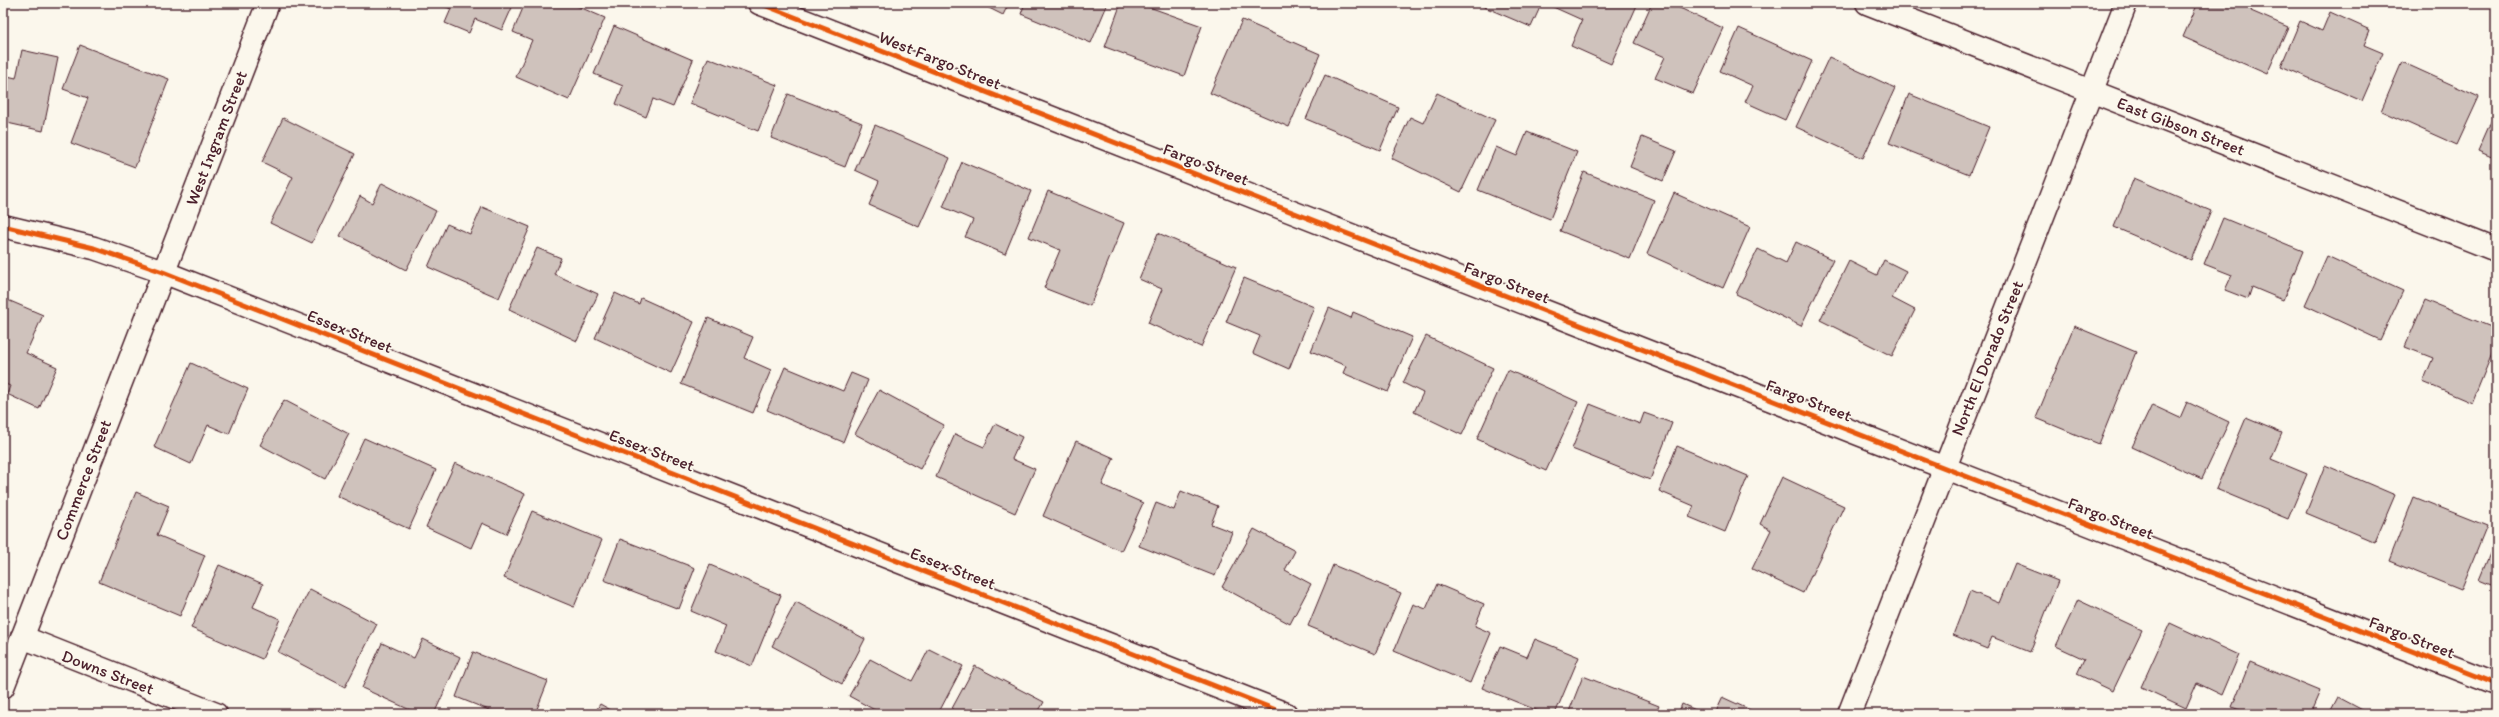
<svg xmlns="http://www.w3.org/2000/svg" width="2499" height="717" viewBox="0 0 2499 717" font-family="Itim,sans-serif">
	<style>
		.building { fill: #cfc2bc; stroke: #4a1f2b }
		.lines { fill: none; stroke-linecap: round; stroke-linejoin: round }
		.street-casing { stroke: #4a1f2b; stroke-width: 25 }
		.secondary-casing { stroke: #4a1f2b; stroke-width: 25 }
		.street { stroke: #fbf7ec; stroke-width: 22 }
		.secondary { stroke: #fbf7ec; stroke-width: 22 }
		.cycleway-casing { stroke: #fbf7ec; stroke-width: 8 }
		.cycleway { stroke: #e8590c; stroke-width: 5 }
		.labels { text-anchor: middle; stroke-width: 3.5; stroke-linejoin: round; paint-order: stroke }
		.street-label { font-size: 17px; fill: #4a1f2b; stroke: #fbf7ec }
	</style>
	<rect width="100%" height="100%" fill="#fbf7ec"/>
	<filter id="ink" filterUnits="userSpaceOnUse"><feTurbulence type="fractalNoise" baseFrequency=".025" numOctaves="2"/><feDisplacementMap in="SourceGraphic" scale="8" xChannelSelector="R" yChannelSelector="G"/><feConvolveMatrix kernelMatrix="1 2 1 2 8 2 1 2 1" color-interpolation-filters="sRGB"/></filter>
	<g filter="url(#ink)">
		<g class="building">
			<polygon points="437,3 514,3 502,30 475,19 469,33 445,23 451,9"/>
			<polygon points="525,3 570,3 605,18 569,100 516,77 532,40 513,32"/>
			<polygon points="979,3 1009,3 1003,15"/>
			<polygon points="1025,3 1108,3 1091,43 1021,14"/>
			<polygon points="1121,3 1138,3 1202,26 1184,76 1105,47"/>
			<polygon points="1475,3 1542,3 1531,27"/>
			<polygon points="1553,3 1638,3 1611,64 1571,46 1582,20 1551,6"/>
			<polygon points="1652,3 1669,3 1723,28 1693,94 1655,78 1665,57 1634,43"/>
			<polygon points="2198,3 2254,3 2251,11 2288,27 2267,74 2183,37"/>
			<polygon points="2330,12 2370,30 2364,45 2383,53 2362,101 2281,66 2300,21 2322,31"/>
			<polygon points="1242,20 1320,54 1289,127 1210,93"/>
			<polygon points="614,26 693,60 673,107 653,99 646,117 616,104 623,86 594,74"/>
			<polygon points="1739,28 1812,61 1785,120 1745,102 1753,86 1720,71"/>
			<polygon points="80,45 169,79 135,167 71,143 88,98 63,89"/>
			<polygon points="22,50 58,58 43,131 3,122 3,75 16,78"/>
			<polygon points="1829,57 1895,88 1863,158 1796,127"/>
			<polygon points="708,58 777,85 758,131 690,103"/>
			<polygon points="2402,62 2479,97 2457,145 2381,111"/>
			<polygon points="1325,75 1398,107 1380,150 1306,119"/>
			<polygon points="1437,93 1495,120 1461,192 1391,158 1410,117 1423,123"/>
			<polygon points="788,94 862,123 845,167 771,138"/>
			<polygon points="1909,94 1989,127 1969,175 1889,143"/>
			<polygon points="2496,110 2496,159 2478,151"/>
			<polygon points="283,118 355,154 312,243 270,223 293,177 262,162"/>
			<polygon points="875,125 950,158 919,227 869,205 879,181 855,170"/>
			<polygon points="1527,132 1577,152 1550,219 1478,190 1496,147 1517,156"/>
			<polygon points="1642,137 1676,151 1663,181 1630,167"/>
			<polygon points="962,162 1031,191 1005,254 965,237 973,220 943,207"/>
			<polygon points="1584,172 1654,200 1630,259 1560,231"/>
			<polygon points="2134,178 2211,211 2191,260 2114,227"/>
			<polygon points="382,183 436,211 406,270 340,236 360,196 372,203"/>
			<polygon points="1048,191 1124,223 1090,306 1044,288 1060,250 1029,237"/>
			<polygon points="1674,193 1750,227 1723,288 1647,254"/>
			<polygon points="482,207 530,227 499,298 428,267 447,224 470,234"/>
			<polygon points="2223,218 2303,251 2283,300 2252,287 2248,299 2225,290 2232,275 2204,264"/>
			<polygon points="1158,233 1236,267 1201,347 1148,323 1162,289 1139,279"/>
			<polygon points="1796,242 1833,260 1801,326 1736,294 1758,249 1786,263"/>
			<polygon points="537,248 561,258 554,274 598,294 577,341 509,309"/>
			<polygon points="2327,256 2403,291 2380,340 2305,305"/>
			<polygon points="1884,260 1906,271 1892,298 1915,310 1892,356 1820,320 1849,261 1877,275"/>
			<polygon points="1244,278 1314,307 1289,369 1253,353 1260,336 1226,322"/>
			<polygon points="615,293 639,304 641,298 694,322 671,373 595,338"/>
			<polygon points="3,298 43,315 26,353 57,367 39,409 7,394 10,386 3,383"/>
			<polygon points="2425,300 2496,329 2496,344 2472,403 2423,382 2433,358 2405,347"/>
			<polygon points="1329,308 1351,318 1353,312 1412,337 1388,392 1343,373 1346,366 1311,351"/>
			<polygon points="708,318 753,337 744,358 771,370 753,413 681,384"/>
			<polygon points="2074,326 2136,352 2099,444 2036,418"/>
			<polygon points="1426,336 1493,368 1462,435 1414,412 1423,393 1403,383"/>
			<polygon points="191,363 248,389 229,434 208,425 191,464 154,447"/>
			<polygon points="785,367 843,391 851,373 868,380 843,442 767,410"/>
			<polygon points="1508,370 1578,402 1546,471 1477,439"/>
			<polygon points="879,390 944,425 920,469 855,434"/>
			<polygon points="284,400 349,434 325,479 260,445"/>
			<polygon points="2187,402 2229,422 2202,479 2132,447 2152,405 2180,418"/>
			<polygon points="1590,404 1640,424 1644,413 1672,423 1650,480 1572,449"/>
			<polygon points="2246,418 2282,433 2271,459 2307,474 2288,519 2216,489"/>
			<polygon points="995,424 1022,437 1012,459 1035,469 1015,513 936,477 955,434 984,447"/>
			<polygon points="364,438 436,470 409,529 337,496"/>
			<polygon points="1076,441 1114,458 1102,485 1143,503 1121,551 1043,516"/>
			<polygon points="1677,446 1748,476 1725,532 1689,517 1694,506 1659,491"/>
			<polygon points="455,463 525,494 506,534 482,523 471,548 426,527"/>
			<polygon points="2325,465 2395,495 2375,542 2306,513"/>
			<polygon points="1782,477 1844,506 1803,593 1752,569 1771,530 1760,524"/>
			<polygon points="1181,491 1218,506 1211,524 1232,532 1215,576 1139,546 1156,503 1174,510"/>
			<polygon points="136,492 169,506 157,535 205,555 180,616 99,582"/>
			<polygon points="2414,497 2487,526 2461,590 2389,561"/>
			<polygon points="532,511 602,540 574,607 504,578"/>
			<polygon points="1254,529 1295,551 1285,570 1311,584 1290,624 1222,587"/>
			<polygon points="620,539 695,568 679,609 604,580"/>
			<polygon points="2496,539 2496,587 2479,580"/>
			<polygon points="2015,564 2058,581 2030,652 1992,637 1987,649 1953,635 1970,591 1999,603"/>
			<polygon points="219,565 263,584 253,607 280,619 262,659 191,628"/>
			<polygon points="710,565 781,595 752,666 716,651 726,626 691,611"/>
			<polygon points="1333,565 1401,593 1375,654 1308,626"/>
			<polygon points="1437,584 1484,604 1475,626 1491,633 1470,683 1394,651 1413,604 1426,609"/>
			<polygon points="310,589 377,624 345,687 278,652"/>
			<polygon points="2078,600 2142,630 2113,691 2077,674 2084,659 2056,646"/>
			<polygon points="796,602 865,639 842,684 772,646"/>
			<polygon points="2170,623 2239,655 2222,695 2197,683 2186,708 2141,687"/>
			<polygon points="423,639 460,657 434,714 419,714 362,688 382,643 414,658"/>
			<polygon points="1535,639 1579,657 1555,714 1546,714 1482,688 1500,646 1527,657"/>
			<polygon points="929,649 963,666 938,714 882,714 849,696 870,659 912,681"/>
			<polygon points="473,652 548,681 535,714 493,714 494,712 456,697"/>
			<polygon points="2250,662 2320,691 2310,714 2249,714 2232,707"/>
			<polygon points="975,666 1044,702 1037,714 949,714"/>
			<polygon points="1583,676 1659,706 1655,714 1568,714"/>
			<polygon points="1722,697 1759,714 1714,714"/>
			<polygon points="2338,697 2370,714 2329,714"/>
			<polygon points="600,704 618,714 594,714"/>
			<polygon points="1682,704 1705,714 1678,714"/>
		</g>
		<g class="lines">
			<defs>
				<g id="street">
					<polyline points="759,3 2496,684"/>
					<polyline points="1867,3 2496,250"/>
					<polyline points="3,226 94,248 163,272 1286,714"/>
					<polyline points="22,637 216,714"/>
					<polyline points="3,687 268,3"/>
				</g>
				<polyline id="secondary" points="1849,714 2126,3"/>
			</defs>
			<use href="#street" class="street-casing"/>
			<use href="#secondary" class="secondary-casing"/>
			<use href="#street" class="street"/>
			<use href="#secondary" class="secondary"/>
			<defs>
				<g id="cycleway">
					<polyline points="759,3 2496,684"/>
					<polyline points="3,226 94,248 163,272 1286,714"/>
				</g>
			</defs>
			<use href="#cycleway" class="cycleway-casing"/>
			<use href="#cycleway" class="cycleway"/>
		</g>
	</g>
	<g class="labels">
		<g class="street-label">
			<text transform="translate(940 60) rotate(22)" y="6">West Fargo Street</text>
			<text transform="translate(2181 126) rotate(21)" y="6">East Gibson Street</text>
			<text transform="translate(216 138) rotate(-69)" y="6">West Ingram Street</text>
			<text transform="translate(1206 164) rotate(21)" y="6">Fargo Street</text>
			<text transform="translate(1507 282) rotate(21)" y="6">Fargo Street</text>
			<text transform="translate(350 331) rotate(22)" y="6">Essex Street</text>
			<text transform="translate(1987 358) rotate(-68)" y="6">North El Dorado Street</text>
			<text transform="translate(1809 400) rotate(21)" y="6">Fargo Street</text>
			<text transform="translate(652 450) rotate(21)" y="6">Essex Street</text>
			<text transform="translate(83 480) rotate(-69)" y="6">Commerce Street</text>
			<text transform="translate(2111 518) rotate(21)" y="6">Fargo Street</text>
			<text transform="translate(953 568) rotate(21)" y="6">Essex Street</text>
			<text transform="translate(2412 637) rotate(21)" y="6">Fargo Street</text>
			<text transform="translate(108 672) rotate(21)" y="6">Downs Street</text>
		</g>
	</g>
	<rect width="2499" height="717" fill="none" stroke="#fbf7ec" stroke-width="16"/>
	<rect x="8" y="8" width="2483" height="701" fill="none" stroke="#4a1f2b" stroke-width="1.5" filter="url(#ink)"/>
</svg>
